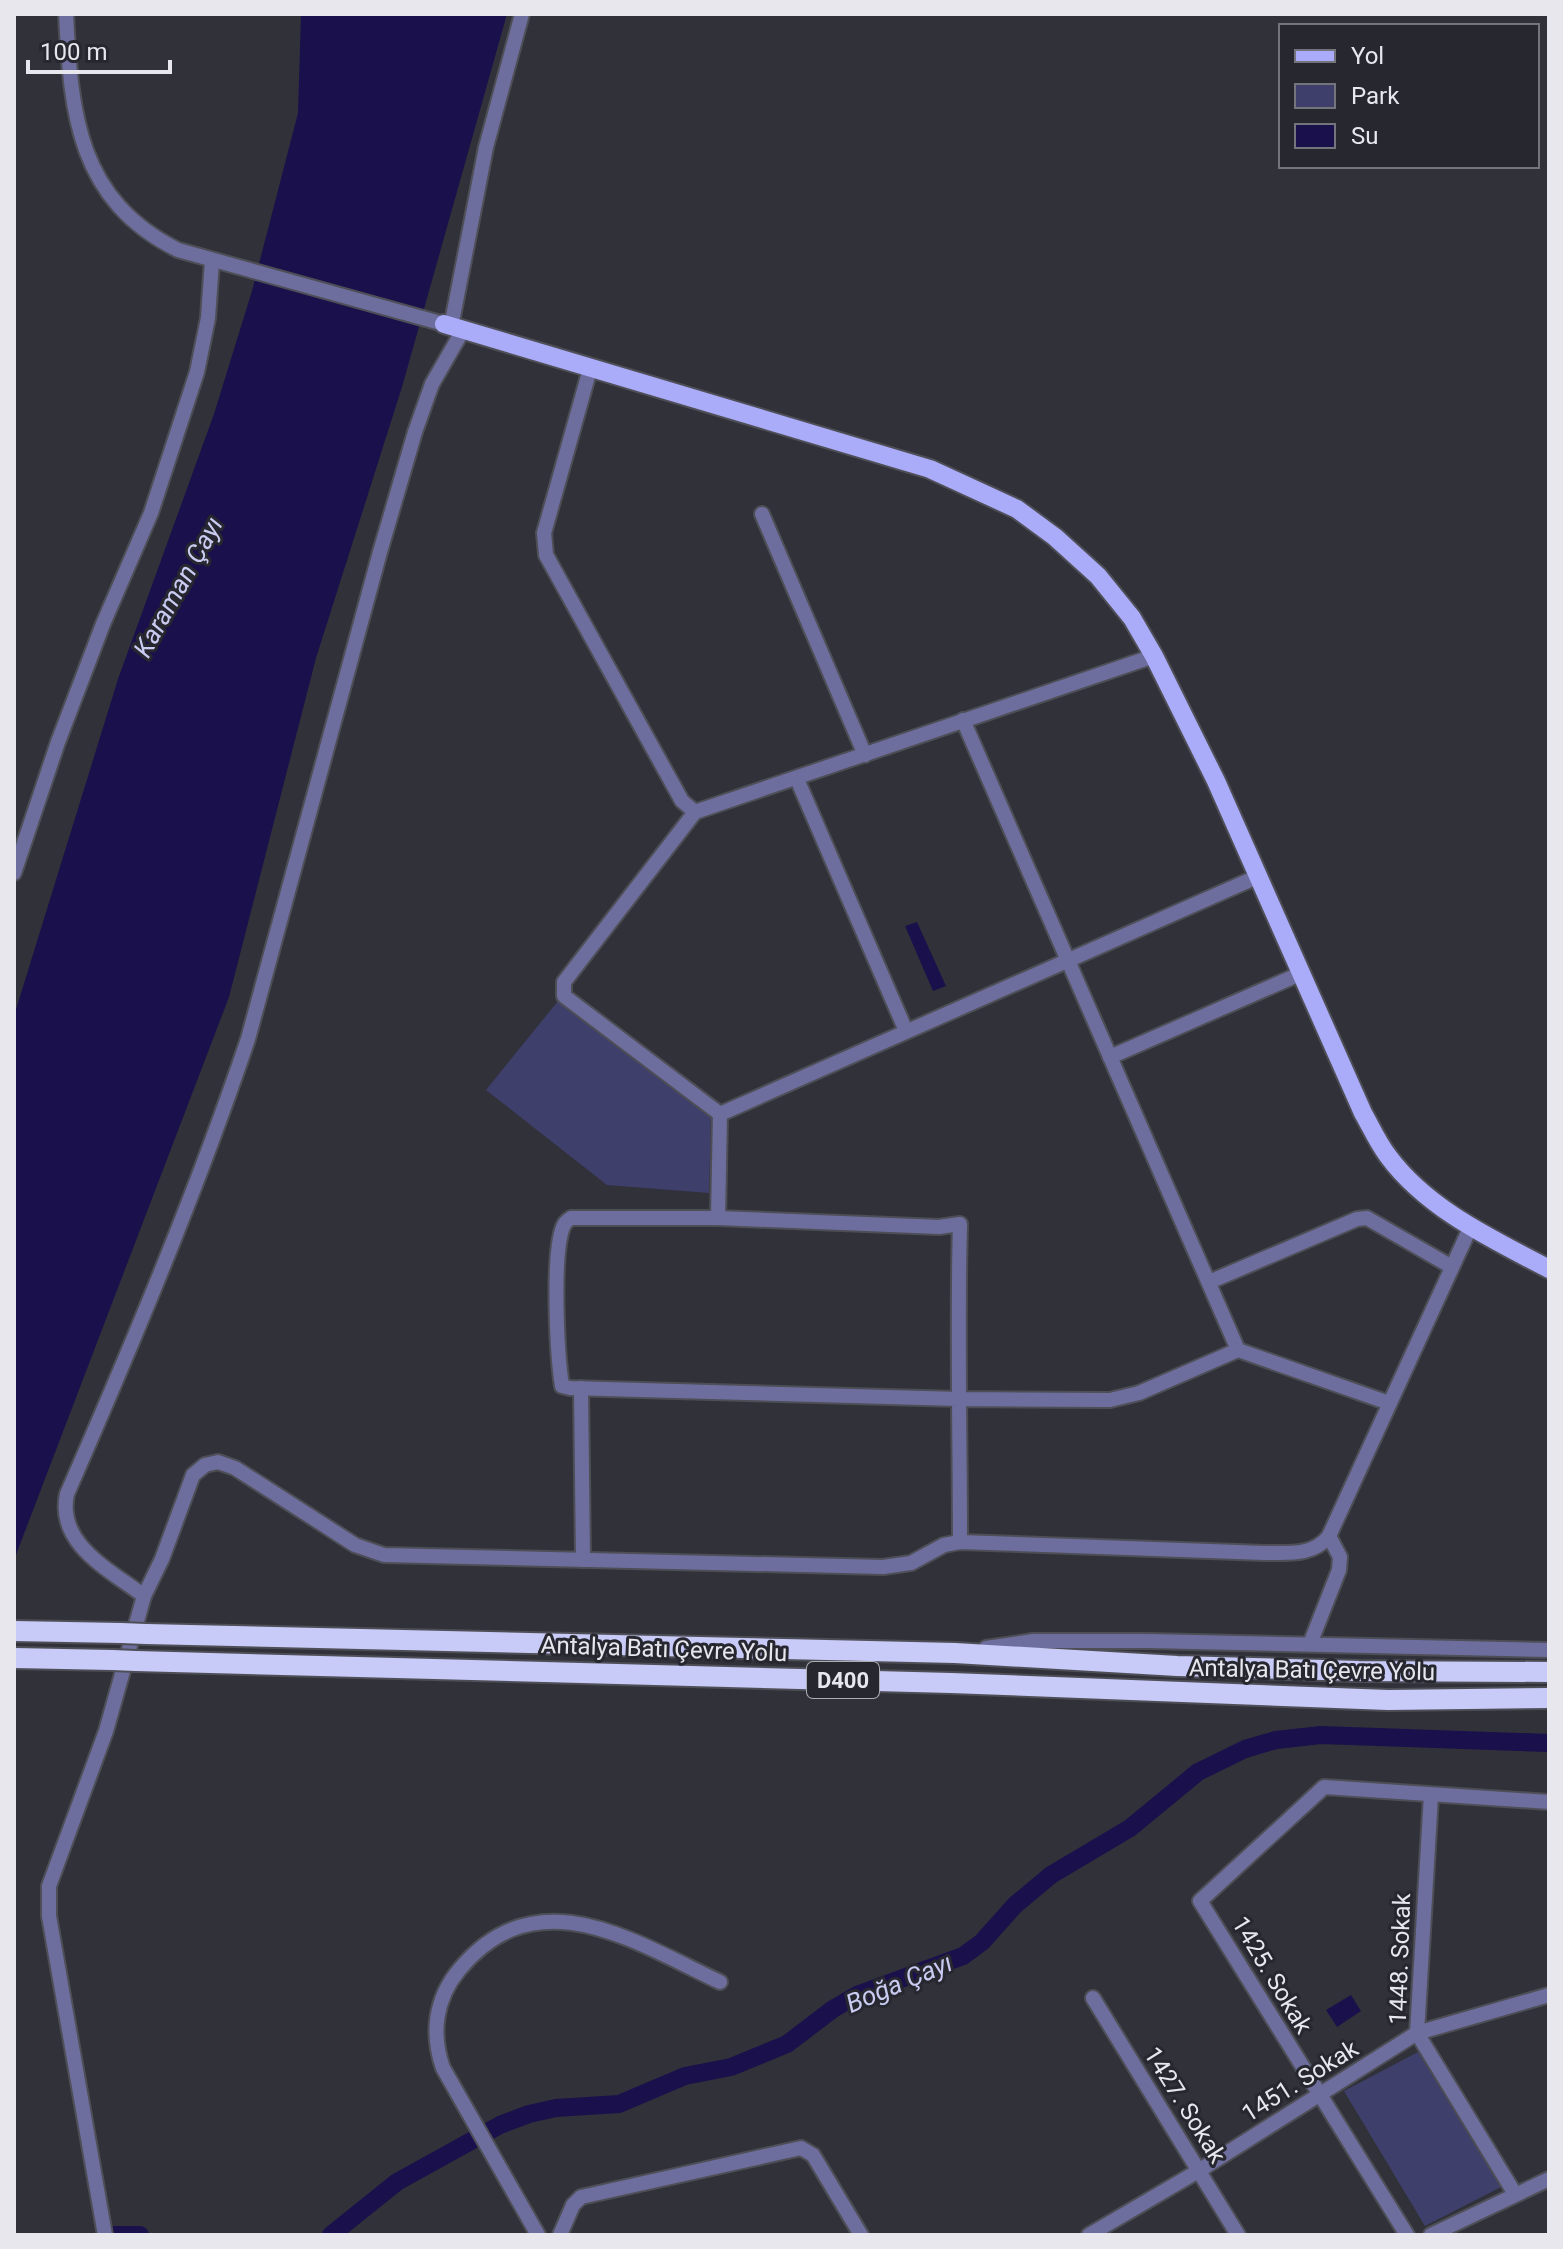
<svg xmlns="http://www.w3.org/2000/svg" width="1563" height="2249" viewBox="0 0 1563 2249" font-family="Roboto,sans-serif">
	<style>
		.green { fill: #3f3f6b }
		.water { fill: #1a104b }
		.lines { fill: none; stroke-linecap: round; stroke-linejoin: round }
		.river { stroke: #1a104b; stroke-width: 18 }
		.minor-casing { stroke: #4e4e57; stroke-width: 18 }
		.major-casing { stroke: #4e4e57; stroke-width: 22 }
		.highway-casing { stroke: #4e4e57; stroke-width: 24 }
		.minor { stroke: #6d6e9e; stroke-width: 14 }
		.major { stroke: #abacf9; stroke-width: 18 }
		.highway { stroke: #c8caf8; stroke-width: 20 }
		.highway-bridge-casing { stroke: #4e4e57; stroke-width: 24; stroke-linecap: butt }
		.highway-bridge { stroke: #c8caf8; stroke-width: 20 }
		.labels { text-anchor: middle; stroke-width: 6; stroke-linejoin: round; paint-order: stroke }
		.shield { fill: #272730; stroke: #adadb4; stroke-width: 2 }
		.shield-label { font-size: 22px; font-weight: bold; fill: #e7e7ed }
		.street-label { font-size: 24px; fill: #e7e7ed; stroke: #272730 }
		.water-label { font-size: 26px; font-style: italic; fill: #c9cbf1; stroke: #272730 }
	</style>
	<rect width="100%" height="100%" fill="#31313a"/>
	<g class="green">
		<polygon points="558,1001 711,1114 709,1193 607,1185 486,1090"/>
		<polygon points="1418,2052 1501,2187 1425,2226 1344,2091"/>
	</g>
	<g class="water">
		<polygon points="301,14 507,14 402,387 316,658 229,997 14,1560 14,1016 118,679 214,414 252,291 298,113"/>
		<polygon points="917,922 946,986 933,991 905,926"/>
		<polygon points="1351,1995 1361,2011 1337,2027 1326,2010"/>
	</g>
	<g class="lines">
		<g class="river">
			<polyline points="109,2235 140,2235"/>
			<polyline points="331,2235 397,2182 500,2125 529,2114 556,2108 619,2104 685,2076 731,2067 787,2044 833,2009 857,1995 963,1956 982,1942 1015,1905 1051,1875 1130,1828 1198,1772 1245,1749 1276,1740 1321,1735 1549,1743"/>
		</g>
		<defs>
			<g id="minor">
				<path d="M66 14C71 115 78 200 178 250L444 324"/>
				<polyline points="451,327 486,147 522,14"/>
				<polyline points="590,369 544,533 546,555 682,801 695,812 1154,656"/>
				<polyline points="762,514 865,755"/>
				<polyline points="963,720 1238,1350"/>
				<polyline points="797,779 906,1031"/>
				<polyline points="695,812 564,982 564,996 720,1114"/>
				<polyline points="14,873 58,742 103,624 151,513 197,372 208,318 212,261"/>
				<polyline points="1110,1057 1302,973"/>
				<polyline points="718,1218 720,1114 1259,876"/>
				<polyline points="1209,1282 1357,1219 1367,1218 1452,1267"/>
				<polyline points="581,1388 583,1560"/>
				<path d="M960 1542C960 1437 957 1330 960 1224L939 1227 718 1218H571C568 1220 564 1224 563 1227 552 1255 557 1354 562 1386L570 1388 959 1399 1110 1400 1139 1393 1238 1350 1389 1403"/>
				<path d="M144 1596C110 1570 56 1544 67 1494 132 1345 196 1193 248 1039L380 552 415 432 432 384 463 330"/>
				<polyline points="1310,1644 1339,1570 1340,1557 1329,1536"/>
				<polyline points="986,1648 1033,1641 1149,1641 1549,1650"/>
				<polyline points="1431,1795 1417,2033 1515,2194"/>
				<polyline points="1093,1998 1238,2235"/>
				<path d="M105 2235 49 1916V1886L106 1731 144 1596 162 1559 193 1475 205 1465 218 1462 235 1468 355 1545 384 1555 883 1567 911 1563 944 1545 960 1542 1265 1553C1289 1553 1313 1556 1329 1536L1471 1226"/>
				<path d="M538 2235 443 2068C431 2034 435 1999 459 1970 536 1876 633 1941 720 1982"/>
				<polyline points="560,2235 573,2205 581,2197 801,2148 813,2155 861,2235"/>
				<polyline points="1089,2235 1200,2170 1417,2033 1549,1995"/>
				<polyline points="1407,2235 1200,1901 1324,1787 1549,1802"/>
				<polyline points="1431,2235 1549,2179"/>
			</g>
			<path id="major" d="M444 324 930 469 1017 509 1055 537 1098 576 1132 618 1154 656 1216 781 1363 1113C1371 1127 1378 1143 1388 1156 1427 1209 1492 1239 1549 1269"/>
			<g id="highway">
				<polyline points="14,1631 121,1633"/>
				<polyline points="146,1634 955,1653 1177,1666 1359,1671 1549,1672"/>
				<polyline points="14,1658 112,1660"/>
				<polyline points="136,1661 951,1683 1388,1700 1549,1698"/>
			</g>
		</defs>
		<use href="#minor" class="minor-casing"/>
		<use href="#major" class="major-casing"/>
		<use href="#highway" class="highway-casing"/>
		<use href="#minor" class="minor"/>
		<use href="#major" class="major"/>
		<use href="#highway" class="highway"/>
		<defs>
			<g id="highway-bridge">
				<polyline points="121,1633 146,1634"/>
				<polyline points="112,1660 136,1661"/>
			</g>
		</defs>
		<use href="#highway-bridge" class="highway-bridge-casing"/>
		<use href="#highway-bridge" class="highway-bridge"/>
	</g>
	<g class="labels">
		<rect class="shield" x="807" y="1662" width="72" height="36" rx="6"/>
		<g class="shield-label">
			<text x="843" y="1688">D400</text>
		</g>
		<g class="street-label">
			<text transform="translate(664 1649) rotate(2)" y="8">Antalya Batı Çevre Yolu</text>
			<text transform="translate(1312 1670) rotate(1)" y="8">Antalya Batı Çevre Yolu</text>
			<text transform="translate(1400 1959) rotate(-88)" y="8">1448. Sokak</text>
			<text transform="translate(1272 1975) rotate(59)" y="8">1425. Sokak</text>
			<text transform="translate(1300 2081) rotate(-32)" y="8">1451. Sokak</text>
			<text transform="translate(1185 2105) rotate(58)" y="8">1427. Sokak</text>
		</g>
		<g class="water-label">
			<text transform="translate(178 587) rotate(-61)" y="9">Karaman Çayı</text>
			<text transform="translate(899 1983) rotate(-23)" y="9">Boğa Çayı</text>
		</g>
	</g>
	<rect width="1563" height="2249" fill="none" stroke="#e7e7ed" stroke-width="32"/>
	<rect x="1279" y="24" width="260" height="144" fill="#272730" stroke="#74747c" stroke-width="2"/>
	<rect x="1295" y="50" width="40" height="12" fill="#abacf9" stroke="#74747c" stroke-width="2"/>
	<text x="1351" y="64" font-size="24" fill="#e7e7ed">Yol</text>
	<rect x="1295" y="84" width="40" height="24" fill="#3f3f6b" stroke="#74747c" stroke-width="2"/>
	<text x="1351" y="104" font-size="24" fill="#e7e7ed">Park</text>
	<rect x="1295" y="124" width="40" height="24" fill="#1a104b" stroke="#74747c" stroke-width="2"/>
	<text x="1351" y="144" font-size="24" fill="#e7e7ed">Su</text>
	<path d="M28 60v12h142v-12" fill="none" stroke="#e7e7ed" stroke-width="4"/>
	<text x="40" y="60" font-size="24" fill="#e7e7ed" stroke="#272730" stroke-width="6" paint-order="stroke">100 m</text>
</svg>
